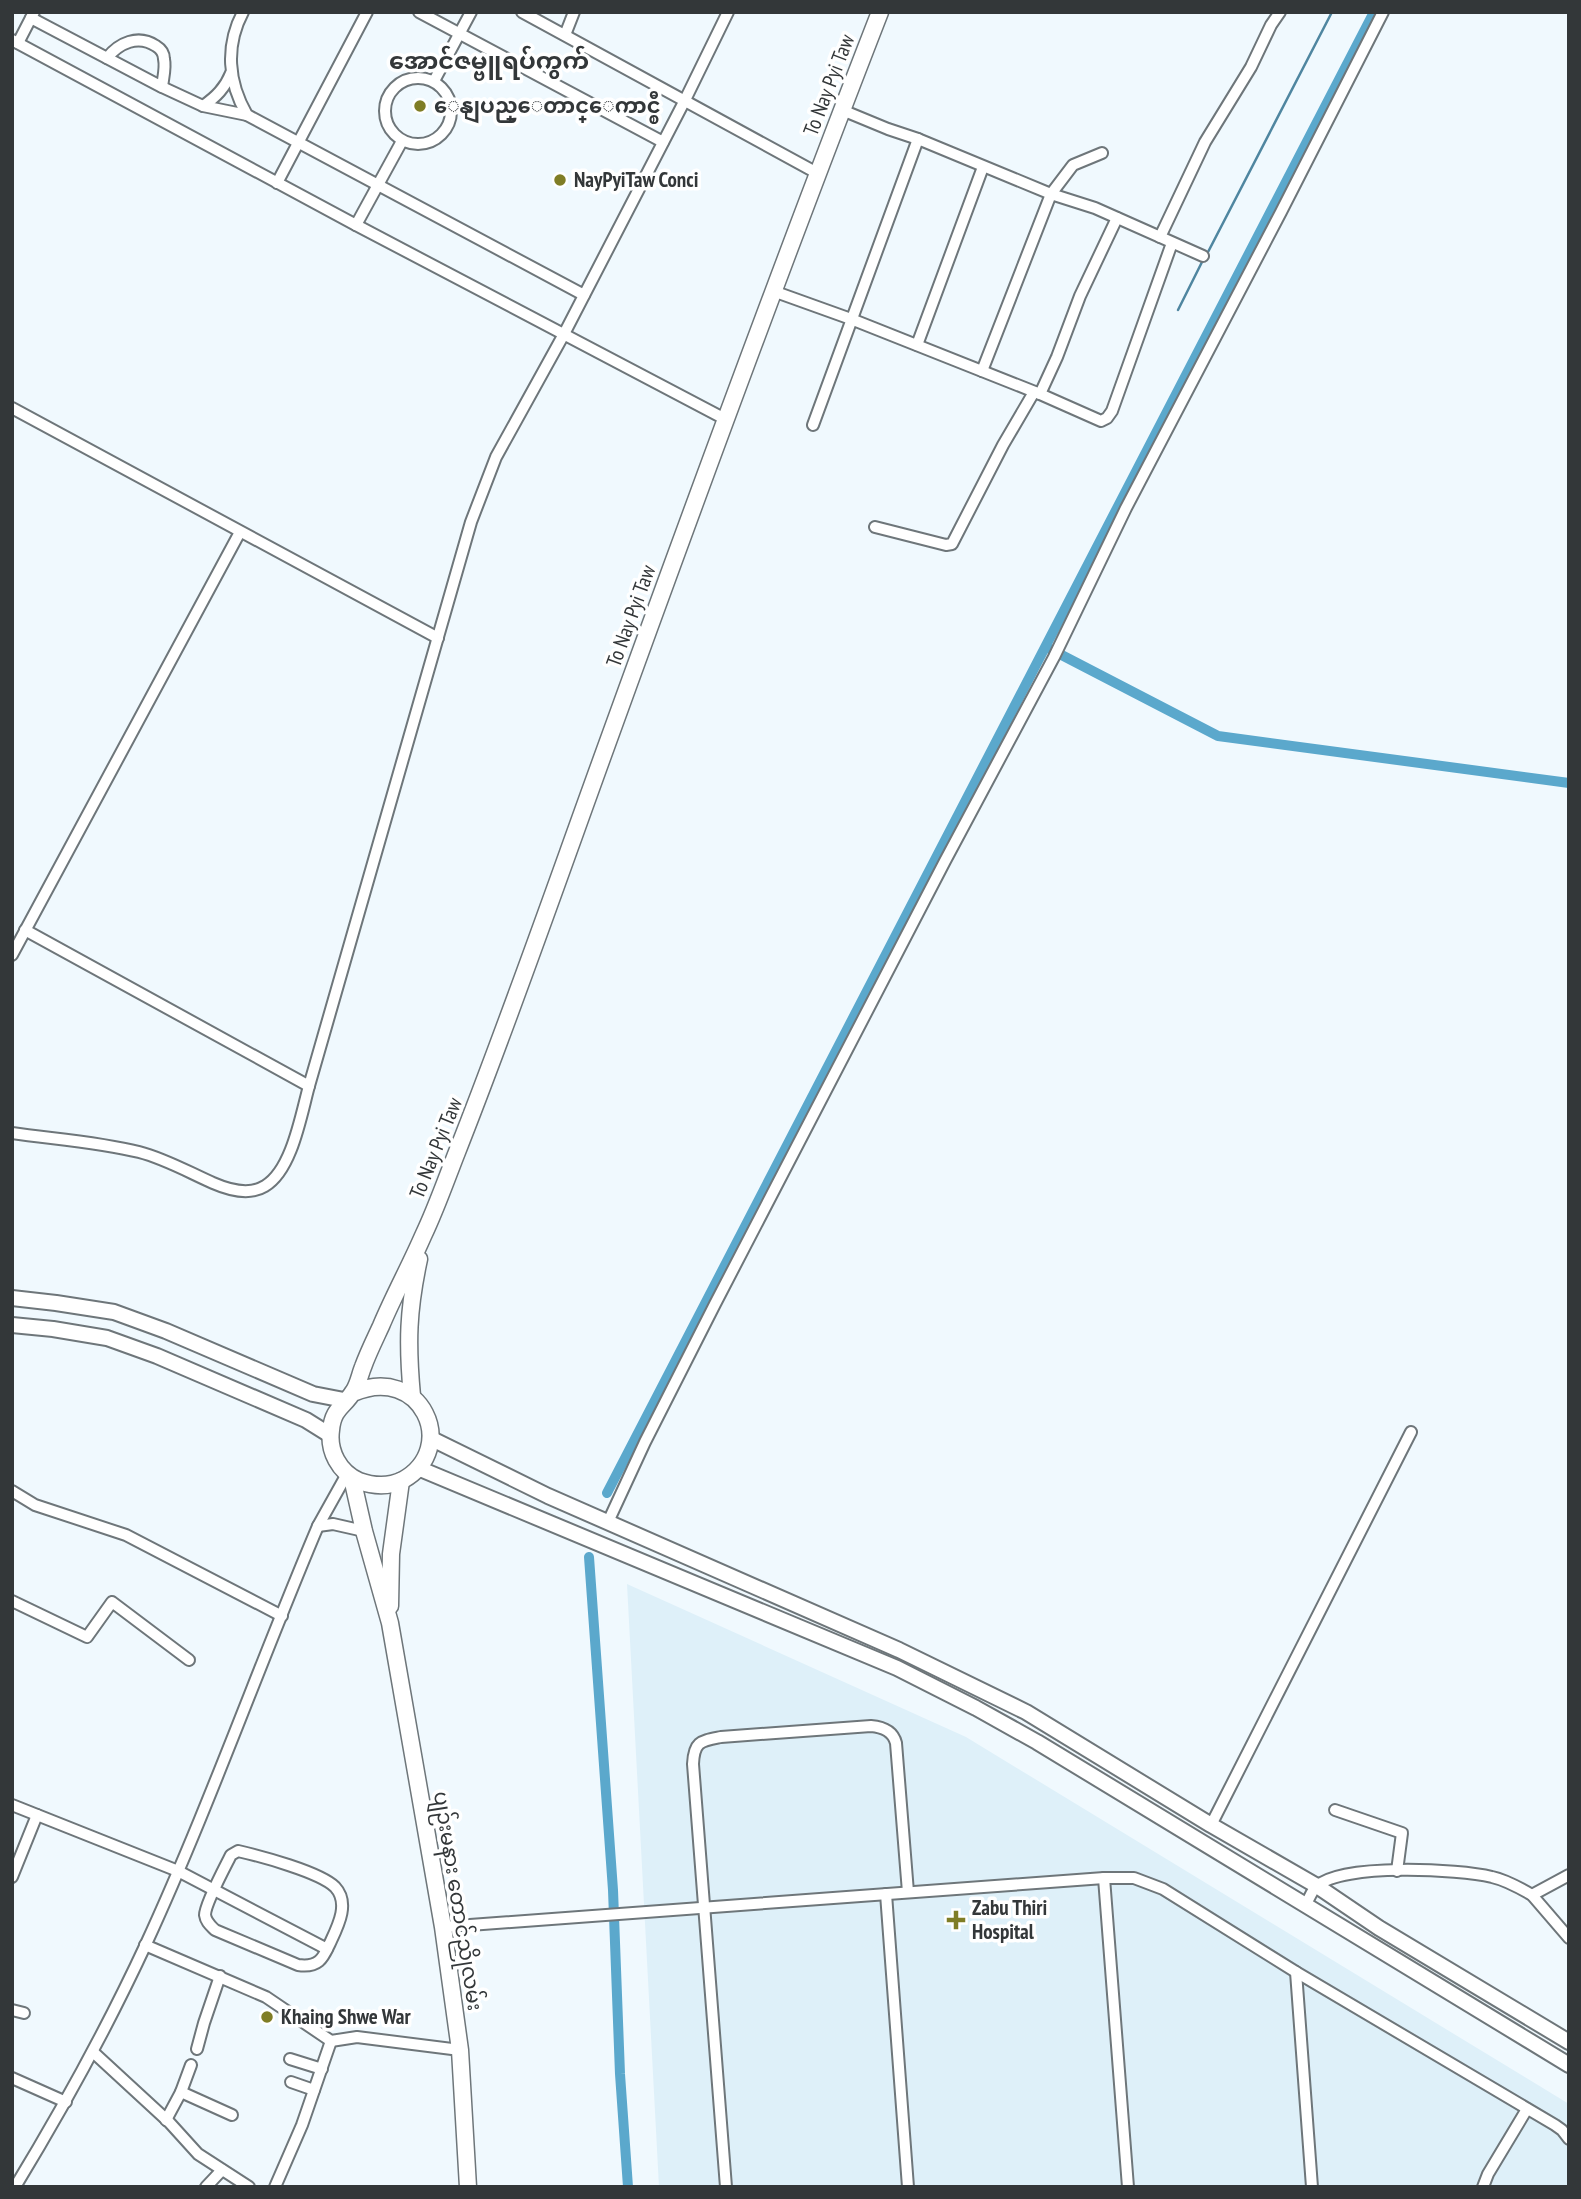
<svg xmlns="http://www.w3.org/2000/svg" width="1581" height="2199" viewBox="0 0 1581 2199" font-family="'PT Sans Narrow','Noto Sans Myanmar',sans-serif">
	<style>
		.built { fill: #def0f9 }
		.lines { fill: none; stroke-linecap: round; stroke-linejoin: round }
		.stream { stroke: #4f86a0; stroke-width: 2.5 }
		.canal { stroke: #5ba8cc; stroke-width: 10 }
		.street-casing { stroke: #6e767a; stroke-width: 14 }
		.secondary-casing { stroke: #6e767a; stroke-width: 18 }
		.primary-casing { stroke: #6e767a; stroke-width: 19 }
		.street { stroke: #fff; stroke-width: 10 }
		.secondary { stroke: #fff; stroke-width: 14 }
		.primary { stroke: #fff; stroke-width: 16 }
		.poi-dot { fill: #7f7d25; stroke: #fff; stroke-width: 2.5 }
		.labels { text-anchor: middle; stroke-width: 7; stroke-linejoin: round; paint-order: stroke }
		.street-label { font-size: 21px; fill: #333739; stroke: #fff }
		.poi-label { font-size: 21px; font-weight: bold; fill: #333739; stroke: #fff; text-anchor: start }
		.quarter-label { font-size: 24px; font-weight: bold; fill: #333739; stroke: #fff }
	</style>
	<rect width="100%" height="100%" fill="#f0f9fe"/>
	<polygon class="built" points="627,1584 966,1737 1569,2104 1569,2187 659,2187"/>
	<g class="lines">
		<g class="stream">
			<polyline points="1207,254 1332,12"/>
			<polyline points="1178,310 1203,260"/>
		</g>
		<g class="canal">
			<polyline points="1050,649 1218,736 1569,783"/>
			<polyline points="607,1493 1374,12"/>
			<polyline points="589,1557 613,1890 620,2074 628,2187"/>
		</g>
		<defs>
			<g id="street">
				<path d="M243 12C225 46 228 82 247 115L584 295"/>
				<polyline points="419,12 663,142"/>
				<polyline points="522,12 817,173"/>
				<polyline points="31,18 162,87 203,106 247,115"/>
				<polyline points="565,35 574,12"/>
				<polyline points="12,40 356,225 725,419"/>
				<polyline points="18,43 34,12"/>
				<path d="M107 58C119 43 138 34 156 46 161 49 164 53 164 59 166 68 163 78 162 87"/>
				<circle cx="418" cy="111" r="33"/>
				<polyline points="434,81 471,12"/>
				<path d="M203 106C216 97 225 88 231 73"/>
				<polyline points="842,110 888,129 918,139"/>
				<polyline points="277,183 367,12"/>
				<polyline points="356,225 402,141"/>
				<polyline points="1160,237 1205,142 1251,67 1271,25 1280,12"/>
				<polyline points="773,291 851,319 1040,394 1101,421 1107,418 1112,411 1172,243"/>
				<polyline points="917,345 983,167"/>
				<polyline points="982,371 1051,194 1073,165 1102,153"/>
				<polyline points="1040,394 1057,357 1080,296 1117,218"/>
				<polyline points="12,408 438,638"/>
				<polyline points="813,425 918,139 1051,194 1095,208 1203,256"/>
				<polyline points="875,527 946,545 952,544 1003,445 1034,392"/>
				<polyline points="25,930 309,1086"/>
				<polyline points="12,955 240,532"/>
				<path d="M12 1133C54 1139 99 1142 139 1152 166 1159 188 1172 213 1183 229 1190 249 1196 265 1186 292 1170 301 1115 309 1086L471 522 496 457 564 334 685 100 728 12"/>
				<polyline points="12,1491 35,1505 126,1535 282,1616"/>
				<polyline points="608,1522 645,1442 715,1304 945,861 1054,657 1126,508 1281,212 1383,12"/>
				<polyline points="318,1526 333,1524 364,1531"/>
				<polyline points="12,1601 87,1637 112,1602 189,1660"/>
				<polyline points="12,1805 178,1871 327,1949"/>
				<polyline points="1335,1810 1402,1833 1397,1871"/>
				<polyline points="1211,1825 1411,1432"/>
				<path d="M238 1851C260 1856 320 1872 335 1887 350 1903 338 1926 330 1943 327 1949 324 1957 319 1961 313 1966 305 1966 298 1965L215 1930C210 1925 206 1922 205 1915 205 1904 225 1867 231 1855Z"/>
				<polyline points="12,1877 37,1815"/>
				<polyline points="1104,1878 1128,2187"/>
				<polyline points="886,1894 908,2187"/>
				<polyline points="1532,1895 1569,1875"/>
				<path d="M1306 1904C1309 1899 1312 1890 1317 1886 1342 1863 1459 1869 1492 1877 1506 1880 1520 1888 1532 1895L1569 1938"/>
				<polyline points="443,1927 1104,1878 1134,1878 1163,1889 1296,1972 1555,2125 1562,2130 1569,2139"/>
				<polyline points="145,1945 266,1997 331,2041 357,2037 460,2050"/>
				<polyline points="1296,1972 1312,2187"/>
				<polyline points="12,2010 24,2013"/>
				<polyline points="197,2049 204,2023 220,1976"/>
				<polyline points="93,2052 169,2122 198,2154 249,2187"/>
				<polyline points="290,2059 322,2069"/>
				<polyline points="12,2078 66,2102"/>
				<polyline points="291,2082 314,2090"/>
				<polyline points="181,2092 232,2115"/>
				<polyline points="166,2120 181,2092 191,2065"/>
				<path d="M15 2187C63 2108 107 2028 146 1944 209 1807 259 1665 318 1526L347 1474"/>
				<polyline points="206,2187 222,2170"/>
				<polyline points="275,2187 302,2125 331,2041"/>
				<path d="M726 2187 693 1764C694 1741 701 1741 721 1737L871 1726C883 1727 893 1731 896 1743L908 1892"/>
				<polyline points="1483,2187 1488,2174 1527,2109"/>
			</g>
			<g id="secondary">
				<polyline points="12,1298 56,1303 114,1312 166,1331 313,1394 344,1400"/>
				<polyline points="12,1325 53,1329 107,1338 157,1356 306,1420 330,1435"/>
				<polyline points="430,1438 548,1496 899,1650 1026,1712 1211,1825 1317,1886 1379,1928 1569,2042"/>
				<polyline points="418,1468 897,1668 976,1708 1037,1742 1569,2065"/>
			</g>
			<g id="primary">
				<path d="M353 1393C421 1363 460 1448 403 1480 389 1487 373 1486 359 1481 339 1472 328 1451 331 1430 333 1408 344 1407 353 1392 358 1386 360 1374 363 1367 368 1353 375 1339 381 1326 394 1295 410 1266 423 1236 436 1209 446 1180 457 1152 510 1018 557 882 606 747 695 501 785 256 880 12"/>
				<path d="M412 1396C407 1343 408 1310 419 1259"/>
				<polyline points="352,1478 364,1531 390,1623 443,1927 460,2050 468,2187"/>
				<polyline points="390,1606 391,1554 401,1481"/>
			</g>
		</defs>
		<use href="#street" class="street-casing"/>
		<use href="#secondary" class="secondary-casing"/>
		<use href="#primary" class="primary-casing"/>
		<use href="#street" class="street"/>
		<use href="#secondary" class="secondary"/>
		<use href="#primary" class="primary"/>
	</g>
	<g class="poi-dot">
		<circle cx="420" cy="106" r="7"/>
		<circle cx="560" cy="180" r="7"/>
		<path d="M952.5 1909.5h7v7h7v7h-7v7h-7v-7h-7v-7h7z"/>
		<circle cx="267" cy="2017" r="7"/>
	</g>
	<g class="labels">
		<g class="street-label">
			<text transform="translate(829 85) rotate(-69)" y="7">To Nay Pyi Taw</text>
			<text transform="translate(631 616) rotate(-70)" y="7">To Nay Pyi Taw</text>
			<text transform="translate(436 1148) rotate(-68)" y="7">To Nay Pyi Taw</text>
			<text transform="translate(458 1901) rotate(81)" y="7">ပျဉ်းမနား တောင်ညိုလမ်း</text>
		</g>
		<g class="poi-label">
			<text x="434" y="113">ေနျပည္ေတာင္ေကာင္စီ</text>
			<text x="574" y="187">NayPyiTaw Conci</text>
			<text x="972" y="1915">Zabu Thiri<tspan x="972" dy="24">Hospital</tspan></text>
			<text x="281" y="2024">Khaing Shwe War</text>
		</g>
		<g class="quarter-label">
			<text x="489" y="69">အောင်ဇမ္ဗူရပ်ကွက်</text>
		</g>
	</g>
	<rect width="1581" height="2199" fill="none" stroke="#333739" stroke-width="28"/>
</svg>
